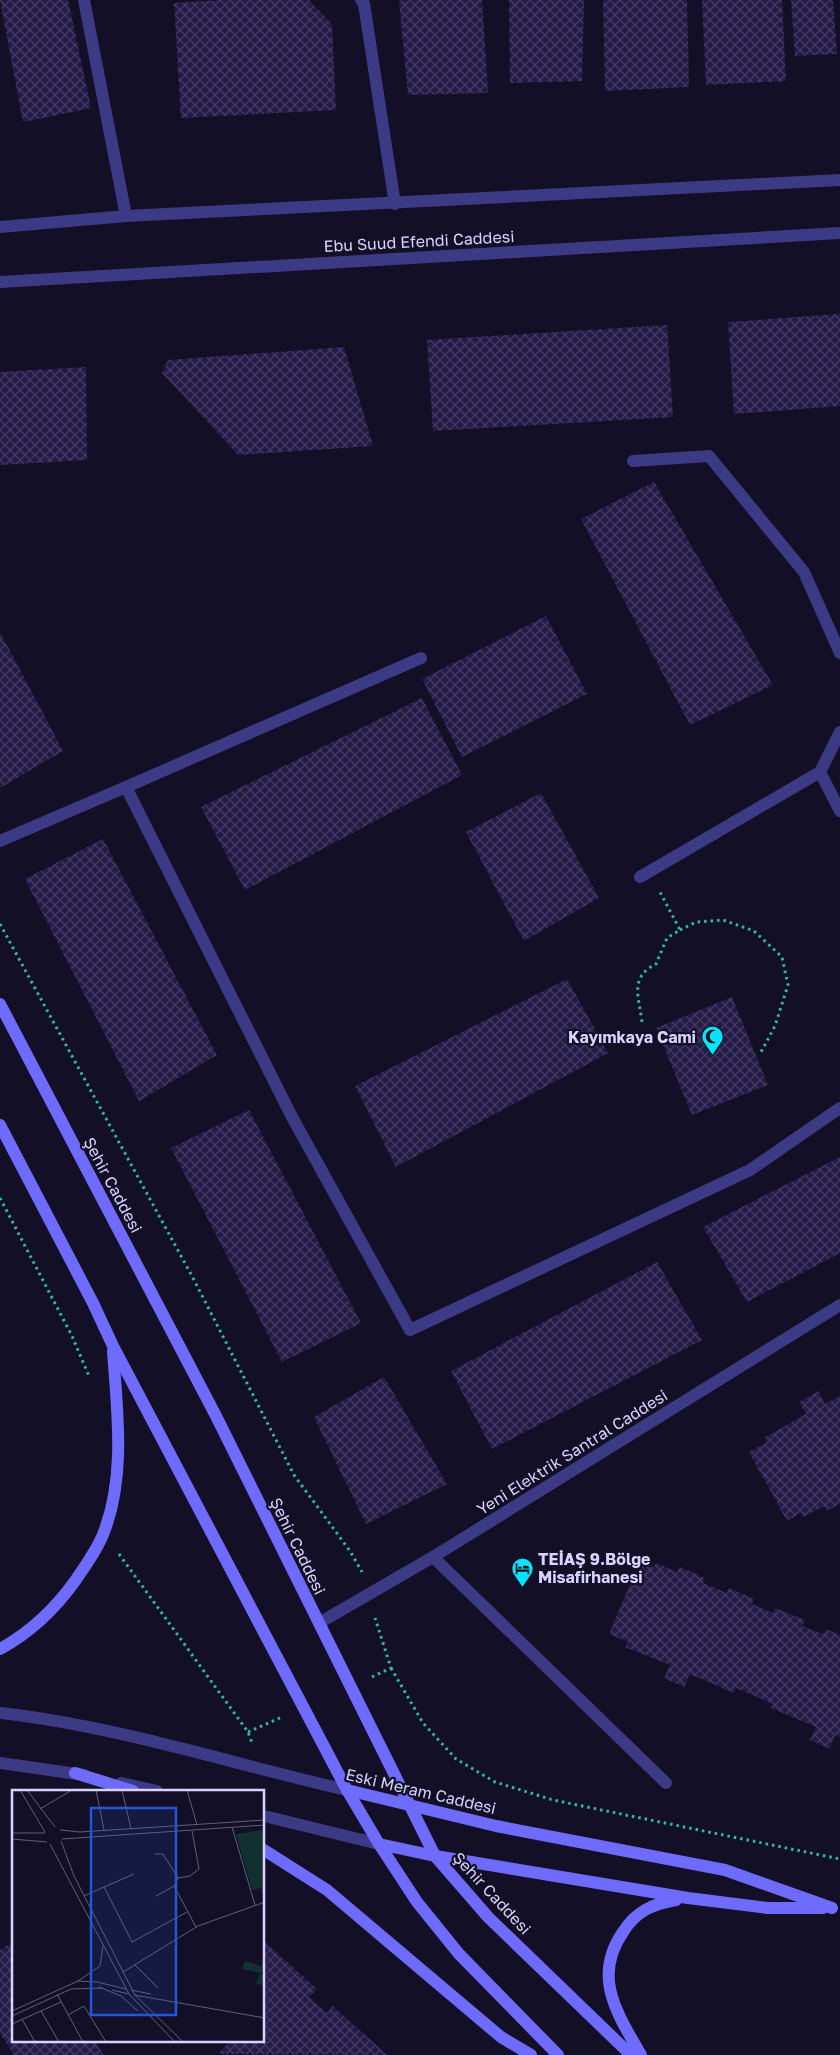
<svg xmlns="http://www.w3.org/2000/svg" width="840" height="2055" viewBox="0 0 840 2055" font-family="'Golos Text',sans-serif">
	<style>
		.building { fill: url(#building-cross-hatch) }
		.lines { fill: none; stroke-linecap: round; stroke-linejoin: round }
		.path { stroke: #2fb8b0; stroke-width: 3; stroke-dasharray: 2.5 4; stroke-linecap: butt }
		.minor { stroke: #3d3a85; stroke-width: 12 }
		.tertiary { stroke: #3d3a85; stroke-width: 12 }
		.secondary { stroke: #6f6bff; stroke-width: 12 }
		.labels { text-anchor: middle; stroke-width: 4.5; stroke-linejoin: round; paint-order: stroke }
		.street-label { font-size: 16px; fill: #d9d4ff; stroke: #130f26 }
		.poi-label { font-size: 16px; font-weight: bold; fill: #d9d4ff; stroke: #130f26; text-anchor: end }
		.inset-road { fill: none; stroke: #625e7d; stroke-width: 1 }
		.view { fill: #2655da; fill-opacity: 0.15; stroke: #2655da; stroke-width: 2.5 }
		.inset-edge { fill: none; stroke: #d9d4ff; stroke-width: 2.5 }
	</style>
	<defs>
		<pattern id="building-cross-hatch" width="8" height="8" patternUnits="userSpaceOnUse" patternTransform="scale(1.25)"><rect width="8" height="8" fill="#241b47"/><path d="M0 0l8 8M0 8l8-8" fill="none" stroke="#433b63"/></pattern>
	</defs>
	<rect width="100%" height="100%" fill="#130f26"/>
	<g class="building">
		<polygon points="0,0 68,0 91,108 23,122"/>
		<polygon points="220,0 309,0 332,24 336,110 181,118 174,3"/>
		<polygon points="403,0 482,0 488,93 408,95 399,1"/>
		<polygon points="509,0 584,0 582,81 510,83"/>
		<polygon points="603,0 687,0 689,87 605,91"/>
		<polygon points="702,0 782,0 786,81 706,85"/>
		<polygon points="791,0 833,0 837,54 795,56"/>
		<polygon points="840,314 840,406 734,414 728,322"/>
		<polygon points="667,325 673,417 433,431 427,340"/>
		<polygon points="344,347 373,446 238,455 162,373 168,360"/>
		<polygon points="86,367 87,460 0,465 0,372"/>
		<polygon points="654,482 773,685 690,725 581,519"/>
		<polygon points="546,616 587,694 462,757 422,679"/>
		<polygon points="0,632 63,751 0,788"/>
		<polygon points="422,698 462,775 245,890 201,807"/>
		<polygon points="541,793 599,898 524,941 466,832"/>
		<polygon points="103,839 217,1055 139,1101 25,879"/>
		<polygon points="567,979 608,1053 396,1167 355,1086"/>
		<polygon points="732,997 768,1085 692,1115 656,1028"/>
		<polygon points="249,1110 361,1323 282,1362 171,1148"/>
		<polygon points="840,1157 840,1253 747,1302 703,1227"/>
		<polygon points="657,1262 702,1340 492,1449 451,1371"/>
		<polygon points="384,1377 447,1484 366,1524 314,1417"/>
		<polygon points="819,1391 825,1404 840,1396 840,1504 826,1511 824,1506 803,1517 801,1513 787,1521 749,1452 767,1442 764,1438 806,1414 799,1402"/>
		<polygon points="640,1561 654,1568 656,1563 677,1572 680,1567 705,1578 703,1583 727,1593 729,1588 754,1599 752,1604 773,1613 775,1608 805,1620 802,1626 823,1634 826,1629 840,1635 840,1737 835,1735 830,1749 810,1740 816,1727 771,1708 773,1704 736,1688 734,1693 690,1674 684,1687 664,1678 670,1665 625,1647 628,1642 609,1634"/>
		<polygon points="14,1941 14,2041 94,2041 104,2055 14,2055 0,2033 0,1950"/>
		<polygon points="264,1941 317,1989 309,1997 327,2013 333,2006 387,2055 218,2054 230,2041 264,2041"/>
	</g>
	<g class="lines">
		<g class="path">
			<polyline points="0,924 193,1278 294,1475 350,1551 362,1572"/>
			<polyline points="680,930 696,922 723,920 754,931 782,957 788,985 775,1026 761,1052"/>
			<path d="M642 1022C639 997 629 977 656 964L667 938 680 930 660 892"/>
			<polyline points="0,1198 72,1336 89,1376"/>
			<polyline points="119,1554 248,1732 252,1743"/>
			<polyline points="391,1668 423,1723 456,1759 495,1782 553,1800 840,1859"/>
			<polyline points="372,1677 391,1668 375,1618"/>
			<polyline points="248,1732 282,1717"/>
		</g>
		<g class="minor">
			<polyline points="84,0 126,216"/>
			<polyline points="361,0 364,4 395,204"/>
			<polyline points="633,461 709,456 804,572 840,653"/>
			<polyline points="820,772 840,811"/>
			<polyline points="126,787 421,658"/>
			<polyline points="0,841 126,787 292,1117 410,1330 750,1170 840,1108"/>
			<polyline points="640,877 820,772 840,732"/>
			<polyline points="433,1557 666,1783"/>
		</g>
		<g class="tertiary">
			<polyline points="0,227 126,216 840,180"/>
			<polyline points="0,282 840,233"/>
			<polyline points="319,1623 433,1557 840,1305"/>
			<path d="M0 1713C117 1726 232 1764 347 1790"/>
			<polyline points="0,1763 84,1775"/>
			<polyline points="121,1783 157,1791"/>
			<polyline points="264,1816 379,1844"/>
		</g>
		<g class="secondary">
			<polyline points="0,1004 216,1416 435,1856 488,1917 631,2055"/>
			<polyline points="0,1125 93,1303 113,1346 347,1790 379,1844 417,1902 459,1954 558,2055"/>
			<path d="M0 1649C31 1632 55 1609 75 1581 85 1566 98 1549 104 1532 126 1475 117 1410 113 1351"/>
			<polyline points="75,1773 133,1791"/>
			<polyline points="347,1790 496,1826 725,1870 832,1908"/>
			<polyline points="379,1844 435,1856 688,1898 768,1908 823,1908"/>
			<polyline points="264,1850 327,1890 501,2037 531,2055"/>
			<path d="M641 2055C617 2013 592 1977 623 1932 636 1911 653 1904 676 1900"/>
		</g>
	</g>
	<defs>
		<symbol id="mosque-pin" viewBox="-11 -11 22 30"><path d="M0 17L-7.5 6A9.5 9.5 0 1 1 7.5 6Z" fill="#00e5ff" stroke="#130f26"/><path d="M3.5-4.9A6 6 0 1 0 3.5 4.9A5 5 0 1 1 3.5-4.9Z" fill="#111"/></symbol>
		<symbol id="hotel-pin" viewBox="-11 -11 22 30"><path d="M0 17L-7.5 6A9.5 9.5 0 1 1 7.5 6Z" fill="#00e5ff" stroke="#130f26"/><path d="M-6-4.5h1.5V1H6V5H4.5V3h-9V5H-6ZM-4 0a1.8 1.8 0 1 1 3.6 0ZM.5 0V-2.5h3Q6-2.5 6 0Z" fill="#111"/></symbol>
	</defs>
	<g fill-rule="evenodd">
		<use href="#mosque-pin" x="700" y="1024" width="25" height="34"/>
		<use href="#hotel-pin" x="510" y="1556" width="25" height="34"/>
	</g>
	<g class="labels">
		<g class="street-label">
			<text transform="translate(419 241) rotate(-3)" y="6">Ebu Suud Efendi Caddesi</text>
			<text transform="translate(113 1185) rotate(62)" y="6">Şehir Caddesi</text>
			<text transform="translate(572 1452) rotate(-32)" y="6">Yeni Elektrik Santral Caddesi</text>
			<text transform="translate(298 1546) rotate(64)" y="6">Şehir Caddesi</text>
			<text transform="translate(421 1791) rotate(13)" y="6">Eski Meram Caddesi</text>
			<text transform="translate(492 1893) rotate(47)" y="6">Şehir Caddesi</text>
		</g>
		<g class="poi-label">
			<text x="696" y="1043">Kayımkaya Cami</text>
			<text x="538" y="1565" text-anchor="start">TEİAŞ 9.Bölge<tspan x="538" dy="18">Misafirhanesi</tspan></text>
		</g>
	</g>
	<g transform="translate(12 1790)">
		<rect width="252" height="252" fill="#130f26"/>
		<path d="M250 40 253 51 252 110 249 98 240 100 224 44Z" fill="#12302f"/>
		<path d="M251 170 252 182 248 183 253 186 250 195 244 194 248 183 230 179 233 171 249 176Z" fill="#12302f"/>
		<path class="inset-road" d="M8 0 33 42M15 0 43 37M84 0 92 40M110 0 119 39M175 0 185 35M28 19 60 0M220 37 243 115M48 40 68 42 253 30M0 43H33M0 49 35 52M50 49 253 35M49 51 62 86 123 205 171 252M38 54 117 204 163 252M143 64H151L166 88M162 96 184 137M92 97 122 84M72 106 92 97 120 152 175 122M144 106 162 96 166 88 178 86 187 79 180 41M123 175 146 198M111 182 186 136 253 112M66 191 88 176 91 156M87 197 109 206 126 221M100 200 117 204M119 200 139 204M45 204 71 252M122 205 253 228M0 221 66 191 85 192 114 199M29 221 47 252M56 225 72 216 94 252M0 226 59 199 90 198M10 229 23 252M0 234 49 212"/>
		<path class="view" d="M79 18H164V225H79Z"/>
		<rect width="252" height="252" class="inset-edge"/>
	</g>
</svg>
